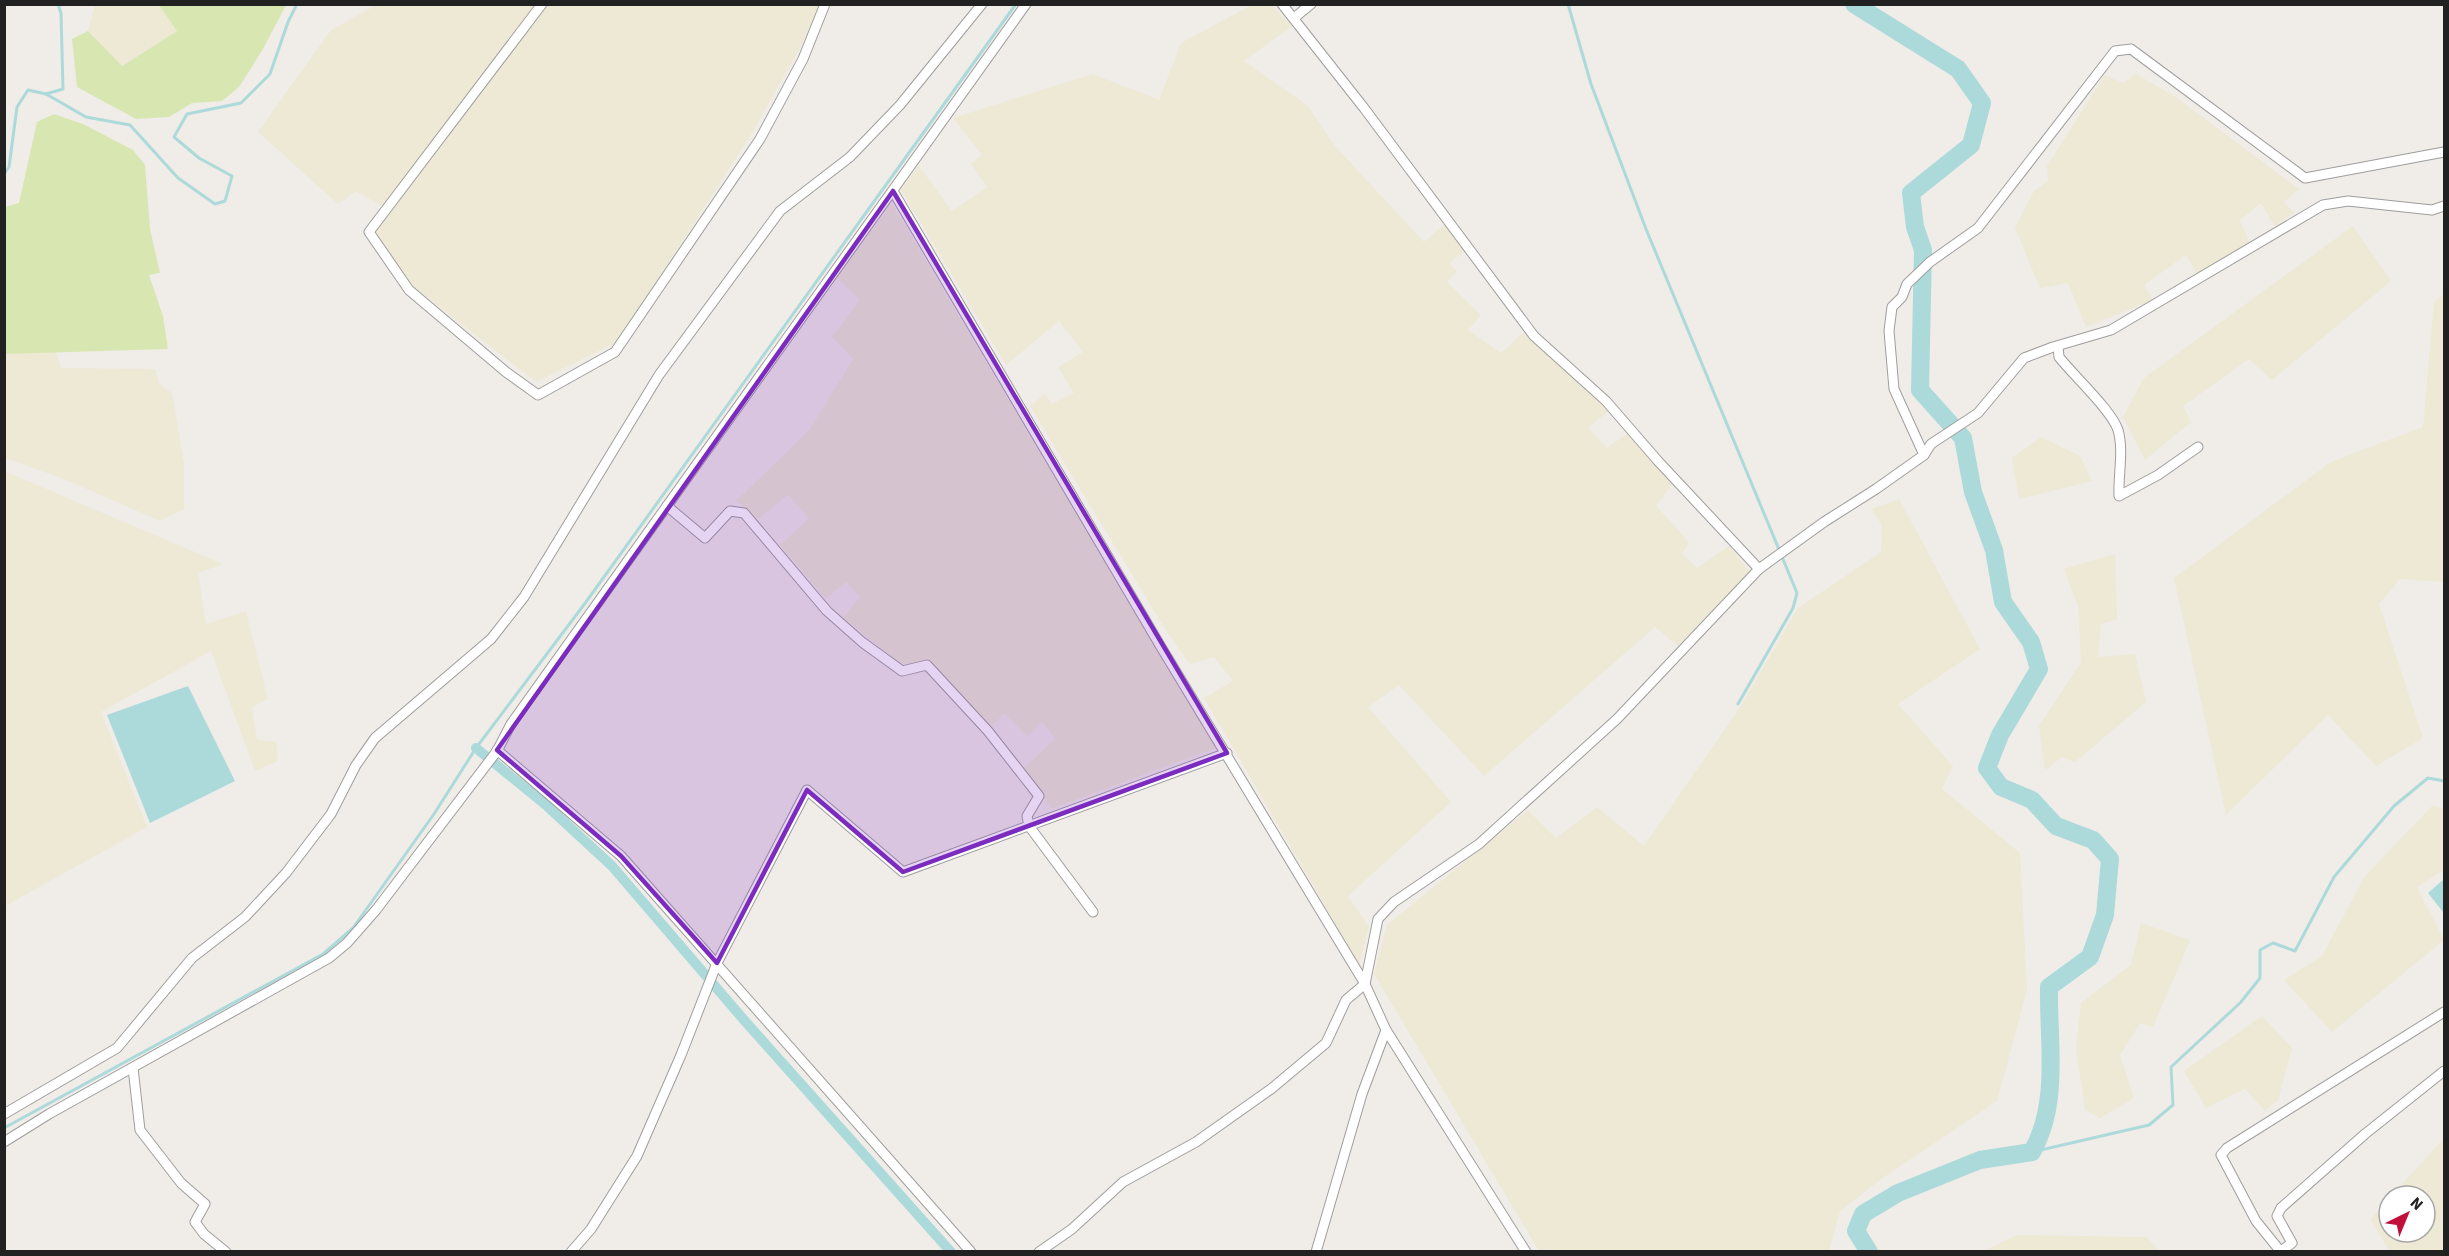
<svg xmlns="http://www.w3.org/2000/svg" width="2449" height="1256" viewBox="0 0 2449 1256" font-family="'Source Sans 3',sans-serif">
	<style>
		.farmland { fill: #ede9d5 }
		.grass { fill: #d8e6b2 }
		.water { fill: #acdada }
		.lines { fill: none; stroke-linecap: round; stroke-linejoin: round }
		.stream { stroke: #acdada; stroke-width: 3 }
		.canal { stroke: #acdada; stroke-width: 10 }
		.river { stroke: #acdada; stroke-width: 18 }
		.street-casing { stroke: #9e9e9e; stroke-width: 11 }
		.street { stroke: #fff; stroke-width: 9 }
		.marked { fill: #7b2cbf; fill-opacity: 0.2; stroke: #7b2cbf; stroke-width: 4.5; stroke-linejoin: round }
	</style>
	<rect width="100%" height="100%" fill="#f0ece8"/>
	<g class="farmland">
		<polygon points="159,4 177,31 121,66 88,31 95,5"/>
		<polygon points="376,5 540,5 382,206 356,191 338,204 258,132 331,30"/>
		<polygon points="544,5 820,5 800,48 749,138 617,342 536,382 414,287 372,231"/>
		<polygon points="1252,5 1272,5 1292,26 1244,61 1308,106 1335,146 1424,242 1446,223 1466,250 1449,263 1457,271 1447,282 1481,315 1468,330 1501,353 1524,332 1610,410 1588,428 1607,448 1627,434 1673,483 1656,506 1689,542 1682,554 1697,568 1729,546 1750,573 1678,646 1655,627 1484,776 1399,685 1368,707 1451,802 1348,896 1369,927 1359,964 1204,698 1233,681 1214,657 1190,664 1167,632 1030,406 1045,394 1052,404 1074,393 1058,367 1083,352 1059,321 1006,365 901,190 919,166 952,211 987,187 971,164 982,155 953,118 1093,74 1159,100 1181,43"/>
		<polygon points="2136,74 2174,96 2299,189 2284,202 2294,213 2275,226 2261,203 2240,220 2250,245 2197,274 2186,255 2144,285 2153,300 2086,327 2068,283 2040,288 2015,228 2034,191 2048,181 2047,166 2105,75 2123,83"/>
		<polygon points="892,204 1216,748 1051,809 1023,769 1055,739 1042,721 1028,737 1004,713 990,729 928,661 902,664 843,618 860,597 846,582 826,599 780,545 809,518 788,495 758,519 736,501 810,429 853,359 832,337 860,300 836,277"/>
		<polygon points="2353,226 2391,281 2272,380 2249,359 2183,406 2191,422 2145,460 2123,417 2144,378"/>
		<polygon points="2444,294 2444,582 2400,579 2379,604 2423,738 2376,766 2328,715 2226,815 2174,578 2331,462 2423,427 2434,302"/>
		<polygon points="56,352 61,368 155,369 159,384 172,393 184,464 184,509 160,521 64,479 5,458 5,354"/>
		<polygon points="2041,437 2080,456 2092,481 2019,499 2012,458"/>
		<polygon points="4,471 223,564 198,573 206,624 246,611 268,699 252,707 257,740 276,742 278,761 255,771 211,651 101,712 147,827 5,906"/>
		<polygon points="1899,499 1980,649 1898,704 1953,766 1942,789 2020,853 2027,990 1997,1101 1884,1177 1840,1211 1829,1251 1539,1251 1374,974 1387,925 1528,810 1556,838 1597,807 1644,846 1741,706 1798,608 1881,552 1882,526 1872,509"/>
		<polygon points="2115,554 2117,619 2101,624 2098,657 2135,654 2146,702 2075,762 2062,757 2045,770 2039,726 2081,662 2078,606 2064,569"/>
		<polygon points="2433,805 2444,809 2444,870 2417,887 2444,940 2332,1032 2284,980 2322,956 2365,876"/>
		<polygon points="2141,923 2190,940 2153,1027 2140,1023 2120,1055 2134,1098 2100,1118 2085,1110 2076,1048 2081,1003 2131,965"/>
		<polygon points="2262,1016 2292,1048 2278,1100 2265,1111 2245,1089 2206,1108 2184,1071"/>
		<polygon points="2444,1139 2444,1251 2389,1251 2371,1219 2389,1199 2389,1232 2425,1232 2425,1196 2391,1196"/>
		<polygon points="2017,1235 2147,1237 2159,1251 1984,1251"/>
	</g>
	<g class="grass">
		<polygon points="159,5 286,5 263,49 239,87 222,101 192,103 169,117 136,119 77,87 72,39 88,31 122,66 177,31"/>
		<polygon points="54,114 85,125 133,150 145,165 150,229 160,273 149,275 163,316 168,349 5,354 5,207 19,203 37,122"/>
	</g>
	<g class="water">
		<polygon points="188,686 235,781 150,823 107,715"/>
		<polygon points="2443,880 2444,911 2443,912 2428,893"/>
	</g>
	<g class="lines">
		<g class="stream">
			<polyline points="1568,4 1591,84 1646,229 1797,593 1793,608 1738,704"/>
			<polyline points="46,94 63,89 61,13 58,4"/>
			<polyline points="4,174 9,167 17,107 28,90 46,94 86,117 130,125 178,178 215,204 225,201 232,176 199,158 174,137 187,114 241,103 270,74 288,22 297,4"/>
			<polyline points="4,1128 323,954 353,928 434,814 476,748 586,602 1016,4"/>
			<polyline points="2032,1152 2149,1125 2173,1105 2171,1067 2241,1002 2260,978 2260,950 2273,943 2295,951 2334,877 2394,806 2428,778 2444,781"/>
		</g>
		<polyline class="canal" points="476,748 547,806 612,866 744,1020 951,1252"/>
		<path class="river" d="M1854 4 1958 69 1982 103 1971 145 1911 193 1915 227 1923 250 1920 390 1963 438 1973 492 1994 550 2003 602 2031 642 2039 669 2000 735 1987 768 2001 787 2032 800 2056 826 2093 840 2110 859 2105 915 2090 957 2049 987C2048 1041 2060 1103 2032 1152L1980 1160 1898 1193 1863 1214 1856 1231 1869 1252"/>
		<defs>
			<g id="street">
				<polyline points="542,4 369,232 409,290 506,372 538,395 615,352 760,139 803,59 825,4"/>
				<polyline points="1282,4 1364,108 1534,336 1606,401 1658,461 1759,569"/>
				<polyline points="1294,18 1311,4"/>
				<polyline points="893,191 1161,647 1365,984 1386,1030 1526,1252"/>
				<path d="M2058 346 2059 357C2074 376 2112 411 2118 430 2124 451 2118 474 2119 496L2158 475 2198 447"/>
				<polyline points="1924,455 1894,389 1889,331 1892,307 1902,297 1907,284 1930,262 1978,228 2115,51 2131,49 2305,178 2444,152"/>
				<polyline points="667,506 705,538 730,511 744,513 827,611 862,642 902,671 927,665 988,731 1039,796 1027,816 1029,826 1093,912"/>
				<polyline points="497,750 621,856 971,1252"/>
				<polyline points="133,1068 140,1130 181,1183 205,1204 195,1222 204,1234 226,1252"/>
				<polyline points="4,1114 117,1048 192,958 245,917 286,873 331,814 356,765 375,738 491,639 524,597 659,375 780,211 850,157 900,105 982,4"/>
				<polyline points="4,1142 49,1114 329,958 347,943 376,910 497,751 511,724 1026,4"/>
				<polyline points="2281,1251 2292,1243 2277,1216 2281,1208 2365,1134 2444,1071"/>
				<polyline points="571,1252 591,1229 637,1156 681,1055 717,963 807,790 903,872 1227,753"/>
				<polyline points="1039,1252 1072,1229 1123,1182 1196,1142 1271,1089 1326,1043 1346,1000 1365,984 1378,919 1394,902 1479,844 1617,719 1759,569 1824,522 1876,489 1924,455 1931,444 1978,413 2024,358 2053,347 2111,330 2323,205 2348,201 2432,210 2444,206"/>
				<polyline points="1316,1252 1362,1094 1386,1030"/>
				<polyline points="2281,1252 2256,1221 2221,1155 2227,1148 2444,1012"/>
			</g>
		</defs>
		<use href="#street" class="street-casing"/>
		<use href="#street" class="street"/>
	</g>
	<path class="marked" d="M893 191 1227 753 903 872 807 790 717 963 621 856 497 750Z"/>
	<rect width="2449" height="1256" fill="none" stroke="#212121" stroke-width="12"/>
	<g transform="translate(2407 1214) rotate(43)"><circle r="28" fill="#ffffff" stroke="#a6a6a6" stroke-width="1.5"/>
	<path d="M0-4.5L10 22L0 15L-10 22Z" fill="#c11039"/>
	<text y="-9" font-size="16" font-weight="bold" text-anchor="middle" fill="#212121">N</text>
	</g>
</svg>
